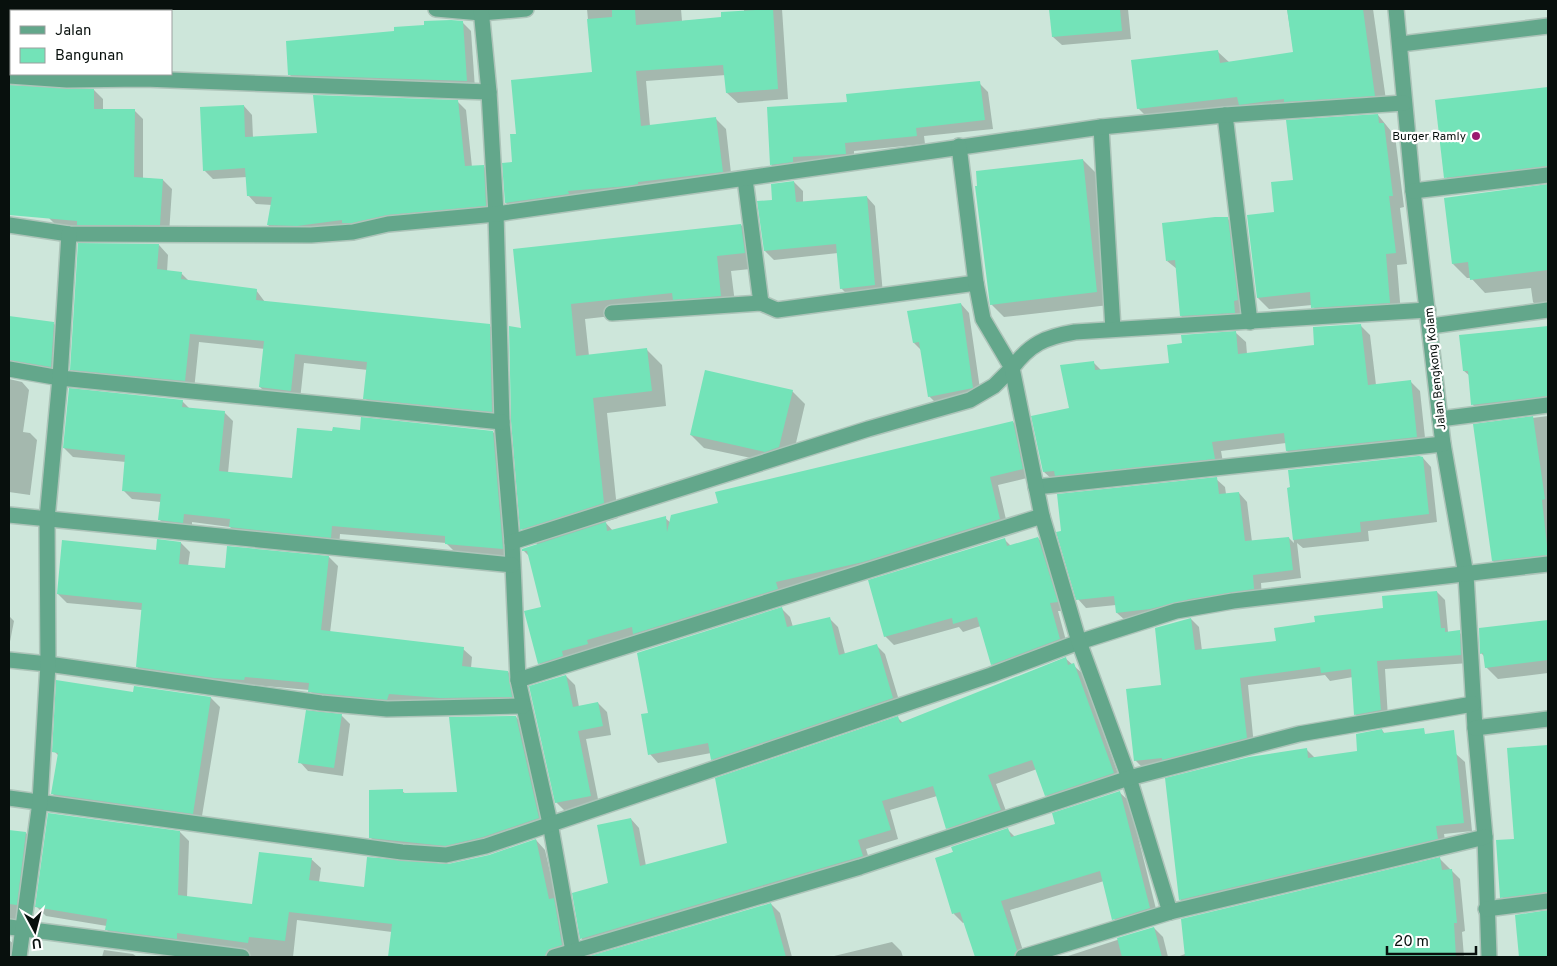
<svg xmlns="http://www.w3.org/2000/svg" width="1557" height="966" viewBox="0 0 1557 966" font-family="Overpass,sans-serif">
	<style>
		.shadow { fill: #0003 }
		.building { fill: #73e3b8 }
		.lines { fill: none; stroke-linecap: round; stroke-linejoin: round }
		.minor-casing { stroke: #adc4b9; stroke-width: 18 }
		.minor { stroke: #63a78b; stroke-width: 15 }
		.poi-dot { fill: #9a196f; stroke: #fff; stroke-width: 2 }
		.labels { text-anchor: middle; stroke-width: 4.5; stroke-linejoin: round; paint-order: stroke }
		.poi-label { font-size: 12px; fill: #08100d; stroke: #fff; text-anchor: end }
		.street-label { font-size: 12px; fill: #08100d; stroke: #fff }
	</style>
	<rect width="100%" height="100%" fill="#cde6da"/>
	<g class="shadow">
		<polygon points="9,9 102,9 105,11 11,11 9,87 94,90 103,99 103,110 134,110 143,119 143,178 163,180 172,189 169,234 58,227 49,218 49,212 9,209"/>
		<polygon points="587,9 681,9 682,21 723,18 744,11 744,9 782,9 788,99 738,103 727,93 726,75 646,81 650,126 716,119 726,129 732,182 517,213 506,203 518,135 593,73"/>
		<polygon points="1051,9 1128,9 1131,39 1062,45 1053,37"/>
		<polygon points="1287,9 1373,9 1387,107 1150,120 1138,108 1217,51 1230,63 1294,53"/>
		<polygon points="462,22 471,31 475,89 298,83 290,75 395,32"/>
		<polygon points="979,83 988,92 993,129 924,136 925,144 854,151 854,162 780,173 771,165 848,103"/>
		<polygon points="1548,89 1548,181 1460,191 1446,177 1436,101"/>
		<polygon points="457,101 466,110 472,167 483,166 492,174 494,213 276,233 268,225 272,205 256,204 248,195 247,177 213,179 204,170 244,106 252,115 253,138 318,135"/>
		<polygon points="1378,115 1395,136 1404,207 1400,208 1407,264 1397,265 1401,314 1324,319 1312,305 1269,309 1258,298 1275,213 1294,181"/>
		<polygon points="1083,160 1096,173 1109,305 1004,317 991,304"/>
		<polygon points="794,182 803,191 803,203 867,197 875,206 883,294 850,297 841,288 838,253 774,260 765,251 773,201"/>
		<polygon points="1548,186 1548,316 1547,316 1533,302 1531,288 1485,293 1471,278 1467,278 1453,264 1445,199"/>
		<polygon points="1227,218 1236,227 1243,321 1190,324 1181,316 1177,269 1167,261"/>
		<polygon points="741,225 756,240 760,268 731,271 736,311 683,308 585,319 589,356 647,350 662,365 666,406 607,413 618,518 605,522 613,531 665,518 671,523 1013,422 1021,431 1031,477 998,485 1008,528 547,672 539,663 543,608 530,557 523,550 538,545 522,529 523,329 514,250"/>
		<polygon points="159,245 168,255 167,272 181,273 190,282 256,290 265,302 489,325 499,335 501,421 374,408 365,398 368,370 304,363 300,400 270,397 260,387 265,349 199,342 194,390 81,379 71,369"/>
		<polygon points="961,304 969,313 981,396 938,405 929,396 922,351 914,343 909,312"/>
		<polygon points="9,317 54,324 61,331 58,374 9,371"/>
		<polygon points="1360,325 1370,335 1376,385 1410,381 1420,391 1426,447 1297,460 1287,451 1286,443 1221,451 1224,468 1054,481 1044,472 1070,408 1093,362 1102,371 1170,364 1236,333 1246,342 1247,354 1316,346"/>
		<polygon points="1548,327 1548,409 1485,417 1473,405 1470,376 1464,371 1461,336"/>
		<polygon points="9,379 22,382 29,390 23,432 30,433 37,440 30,495 9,492"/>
		<polygon points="792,391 805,404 792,460 779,464 704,448 691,435"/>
		<polygon points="182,401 190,409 224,412 233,421 228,473 293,479 333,433 493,432 502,441 511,557 455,552 446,543 340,534 339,546 239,536 230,527 192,522 192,531 168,529 160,520 161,502 132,499 123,490 126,462 73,457 64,448"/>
		<polygon points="1548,416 1548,567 1505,573 1493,561 1475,425"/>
		<polygon points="1423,458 1431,467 1437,522 1368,531 1369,541 1303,548 1297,543 1301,578 1261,583 1262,598 1126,621 1117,613 1116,605 1086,608 1078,599 1216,479 1225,487 1226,494 1239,493 1247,502 1252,542 1289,538 1294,543 1288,489"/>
		<polygon points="1038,538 1047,547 1065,611 1058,611 1068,648 1000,673 992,664 981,626 963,632 959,627 894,645 885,636 1004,539 1011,546"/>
		<polygon points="181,543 190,552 188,566 226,569 329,557 338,566 330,633 463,649 472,657 471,668 508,672 517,681 520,705 318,700 309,690 253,685 253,688 146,675 137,667 142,610 67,603 58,594"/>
		<polygon points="1437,592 1445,600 1448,632 1459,632 1467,640 1469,663 1385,669 1388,718 1364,722 1355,714 1353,677 1330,681 1325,675 1248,685 1254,746 1143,768 1135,760 1162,686 1191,619 1199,627 1202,651 1278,642 1316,623 1385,609"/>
		<polygon points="782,609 790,617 793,627 829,618 838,627 845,654 876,645 885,654 901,707 721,768 712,759 711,753 658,763 650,754 650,714"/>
		<polygon points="9,616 14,621 9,647"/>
		<polygon points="1548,621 1548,673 1498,679 1486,667 1485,657 1481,653 1480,629"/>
		<polygon points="1065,658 1082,673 1121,782 1055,804 1046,795 1037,769 996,784 1009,819 955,837 947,828 937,796 890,810 898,839 866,849 871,865 590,947 582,939 573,894 610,883 631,819 639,828 646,866 728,844 898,718 903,723"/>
		<polygon points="566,676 575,685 579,707 598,703 607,712 611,735 586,739 599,804 565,811 556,802"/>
		<polygon points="134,693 211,698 220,707 201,822 61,803 53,794 59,756 54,751"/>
		<polygon points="341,715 350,724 343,776 308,771 300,762"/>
		<polygon points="516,717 525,726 547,827 455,854 379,846 371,838 402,791 406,794 458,793"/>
		<polygon points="1382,730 1385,734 1456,754 1465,762 1472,831 1444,834 1446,847 1189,908 1180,900 1306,749 1315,758 1358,752"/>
		<polygon points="1548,746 1548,903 1512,907 1502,897 1516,840 1508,749"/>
		<polygon points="1119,792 1129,801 1158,917 1123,928 1114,919 1104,881 1010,910 1025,957 976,957 965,922 963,923 954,914 937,859 1007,829 1015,837 1057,824"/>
		<polygon points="9,831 26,833 35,843 26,914 9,935"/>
		<polygon points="180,832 189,841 187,897 253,906 311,859 321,868 319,882 365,888 489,856 536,840 545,850 557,902 563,908 571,954 560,957 389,957 392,932 297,920 293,957 252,957 116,939 107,930 107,926 46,916 37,907"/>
		<polygon points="1440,859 1460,879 1465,931 1462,932 1464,957 1177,957"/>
		<polygon points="771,904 780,913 792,957 591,957"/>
		<polygon points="1548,912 1548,957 1520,957 1516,916"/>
		<polygon points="1154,928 1163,937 1168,957 1065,957"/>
		<polygon points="9,935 9,940 17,947 16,957 9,957"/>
		<polygon points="892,942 901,951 903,957 830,957"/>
		<polygon points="104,950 133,954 137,957 102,957"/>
	</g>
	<g class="building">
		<polygon points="612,9 635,9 636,25 721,17 721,12 773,9 778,89 726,93 723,65 636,71 641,126 716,117 723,172 638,182 638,184 628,186 568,191 569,194 505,203 502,163 512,162 510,134 516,134 511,80 592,72 587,19 612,17"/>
		<polygon points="1049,9 1120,9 1122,31 1052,37"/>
		<polygon points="1287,9 1363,9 1375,96 1284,102 1284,99 1239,105 1237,97 1137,109 1131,60 1218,50 1220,63 1293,52"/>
		<polygon points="451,20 463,21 467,81 288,75 286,41 394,31 394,27 424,25 424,21"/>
		<polygon points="980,81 985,120 916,128 917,136 845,143 846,154 793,157 793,162 770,165 767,107 847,102 846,94"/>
		<polygon points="9,85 94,89 94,109 135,109 134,177 163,179 160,225 77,225 77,221 9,215"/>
		<polygon points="1548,87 1548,166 1444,178 1435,100"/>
		<polygon points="313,95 458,100 465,166 484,165 486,206 387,215 352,223 342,223 342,220 297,226 267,225 272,197 247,196 245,168 203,171 200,107 244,105 245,137 317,133"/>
		<polygon points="1378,114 1379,123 1384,123 1393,196 1389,196 1396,253 1386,254 1390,303 1311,308 1310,292 1257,298 1247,215 1274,212 1271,182 1293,180 1286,120"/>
		<polygon points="1083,159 1097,292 990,305 975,186 977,186 976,171"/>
		<polygon points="794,181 796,202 867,196 875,285 840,289 836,244 764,251 757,201 772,200 771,184"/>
		<polygon points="1548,184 1548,270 1470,280 1468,262 1452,264 1444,198"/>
		<polygon points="1215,217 1228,217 1238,300 1234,301 1235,313 1180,316 1175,260 1166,261 1162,223"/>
		<polygon points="741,224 745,253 717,256 721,296 673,300 672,293 571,304 576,356 647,348 652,391 593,398 604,503 520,530 511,421 509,326 521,328 513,249"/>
		<polygon points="78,243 159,244 157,269 182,272 181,279 257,289 256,300 490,324 492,412 363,399 367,362 295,354 291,391 259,387 264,341 190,334 185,381 70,370"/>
		<polygon points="961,303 973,388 928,397 919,342 913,343 907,311"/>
		<polygon points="9,316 54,322 51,367 9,360"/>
		<polygon points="1361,324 1368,385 1411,380 1417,437 1286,451 1284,433 1212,442 1215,459 1055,476 1054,471 1043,472 1031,416 1069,408 1060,365 1094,361 1095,370 1169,363 1167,345 1182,343 1181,335 1236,331 1238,354 1314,345 1313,327"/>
		<polygon points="1548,326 1548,396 1471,405 1468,371 1463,371 1459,335"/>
		<polygon points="705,370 793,390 779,447 765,452 690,435"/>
		<polygon points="69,388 183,400 182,407 225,411 219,471 292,478 297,428 332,431 333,427 360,430 361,417 493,431 503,549 445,544 445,536 332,526 331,538 229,527 230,519 184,514 183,523 158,520 161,494 122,491 125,455 63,448"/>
		<polygon points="1533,416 1545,499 1542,500 1548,555 1492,561 1473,424"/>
		<polygon points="1013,421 1023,469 990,477 1000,519 863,562 776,582 778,589 633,634 632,627 587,640 588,644 562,651 563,656 538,664 524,611 541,607 527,551 522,551 522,549 606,522 607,531 666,516 667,532 671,515 718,503 715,492"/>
		<polygon points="1419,456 1423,457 1429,514 1360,522 1361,532 1293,540 1287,488 1290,487 1288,470"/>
		<polygon points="1217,477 1219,494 1239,492 1245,541 1289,537 1293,570 1253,575 1254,589 1190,599 1150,609 1116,613 1114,596 1076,600 1056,532 1061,531 1057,494"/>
		<polygon points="1038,537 1058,602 1050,603 1060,639 991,665 977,617 953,624 952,618 884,637 868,580 1005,538 1007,546"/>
		<polygon points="157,539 181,542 179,564 225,568 227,546 329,556 321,630 464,647 462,666 508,671 512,697 440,698 389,694 387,700 308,692 309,683 245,677 244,680 214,678 136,667 142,603 57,594 62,540 156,550"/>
		<polygon points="1437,591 1441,628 1445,628 1445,632 1460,630 1461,655 1377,661 1381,710 1354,715 1351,669 1321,673 1320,667 1240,678 1247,738 1162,760 1162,758 1134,761 1126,689 1161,685 1155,628 1191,618 1195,650 1276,641 1274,628 1315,622 1314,616 1383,608 1382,596"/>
		<polygon points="782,607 787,627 830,617 839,655 877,644 893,698 711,760 708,743 648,755 641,714 648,713 637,653"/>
		<polygon points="1548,620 1548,660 1485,668 1483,653 1480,654 1479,628"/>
		<polygon points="1066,657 1068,665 1074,663 1114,773 1045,796 1032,760 988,775 1001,810 946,829 933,786 882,801 891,830 858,840 863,856 580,939 572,893 608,883 597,825 631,818 640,866 727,843 715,778 898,716 900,723"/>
		<polygon points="566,675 573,707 598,702 603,726 578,731 591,796 555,803 529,686"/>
		<polygon points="56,680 133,692 134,686 211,697 193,814 51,794 58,753 52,752"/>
		<polygon points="306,710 342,714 334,768 298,763"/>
		<polygon points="516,716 539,818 483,837 445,846 369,838 369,790 403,789 403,793 457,792 449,717"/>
		<polygon points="1424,728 1425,734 1454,730 1464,823 1436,826 1438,839 1179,900 1165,778 1249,757 1307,748 1308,758 1357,751 1356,734 1382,729 1383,733"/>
		<polygon points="1548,745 1548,892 1500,898 1496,840 1514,839 1507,748"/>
		<polygon points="1120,791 1150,908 1112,920 1100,871 1001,901 1017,950 1014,957 975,957 960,912 952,914 935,858 953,852 951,847 1008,828 1011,837 1055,824 1052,813"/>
		<polygon points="48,813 180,831 178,895 252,904 259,852 312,858 309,880 364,887 367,857 448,864 489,855 536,839 549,899 554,898 562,945 548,950 545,957 388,957 392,924 289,912 285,941 249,937 248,943 177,933 177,939 105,930 107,919 35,907"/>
		<polygon points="9,830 26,832 17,905 9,904"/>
		<polygon points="1440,857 1442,870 1452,869 1457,923 1454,923 1456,957 1185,957 1181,919"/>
		<polygon points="771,903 786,957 586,957"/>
		<polygon points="1548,910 1548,957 1519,957 1515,915"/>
		<polygon points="1154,927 1162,957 1122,957 1117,938"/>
	</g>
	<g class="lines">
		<defs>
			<g id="minor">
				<polyline points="436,9 481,13 526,9"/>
				<polyline points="481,9 489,92 496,214 502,422 512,542 518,680 550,823 574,957"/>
				<polyline points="1396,9 1413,191 1443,444 1466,575 1475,728 1485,837 1489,957"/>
				<polyline points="1401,44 1548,26"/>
				<polyline points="9,76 67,80 144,79 489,92"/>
				<polyline points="1225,115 1250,322"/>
				<polyline points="1101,127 1113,329"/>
				<polyline points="745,179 761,303"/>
				<polyline points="1413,191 1548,175"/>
				<polyline points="9,225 69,234 311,235 353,232 388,224 496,214 1101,127 1225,115 1404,103"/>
				<polyline points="612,313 761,303 777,310 976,283"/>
				<polyline points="1431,326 1548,310"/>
				<polyline points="9,369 60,378 502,422"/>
				<polyline points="1440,419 1548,405"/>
				<polyline points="1036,487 1443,444"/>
				<polyline points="9,515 512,565"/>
				<polyline points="512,542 868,429 970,400 994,386 1012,368 983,319 976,283 959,146"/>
				<polyline points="9,660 48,664 321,703 387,709 523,706"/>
				<polyline points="518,680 1042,516"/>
				<polyline points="1475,728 1548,719"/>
				<polyline points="9,798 402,852 446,855 486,846 991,675 1079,642 1176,611 1233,601 1548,564"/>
				<polyline points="1486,909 1548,901"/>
				<path d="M1170 912 1129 778 1079 642 1042 516 1012 368C1030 344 1045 337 1075 332L1428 310"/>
				<polyline points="9,927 242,957"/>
				<polyline points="19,957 40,802 48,664 47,519 60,378 69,234"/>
				<polyline points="554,957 860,867 1129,778 1299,734 1473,704"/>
				<polyline points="1023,957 1170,912 1485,837"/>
			</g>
		</defs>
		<use href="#minor" class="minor-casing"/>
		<use href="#minor" class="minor"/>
	</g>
	<circle class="poi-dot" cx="1476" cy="136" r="5"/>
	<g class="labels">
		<g class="poi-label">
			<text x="1466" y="140">Burger Ramly</text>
		</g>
		<g class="street-label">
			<text transform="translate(1435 369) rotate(-96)" y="4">Jalan Bengkong Kolam</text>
		</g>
	</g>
	<rect width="1557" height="966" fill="none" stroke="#08100d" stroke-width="20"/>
	<rect x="10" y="10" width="162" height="65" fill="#ffffff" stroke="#9c9f9e"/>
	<rect x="20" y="26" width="25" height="8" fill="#63a78b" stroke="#9c9f9e"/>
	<text x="55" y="35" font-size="15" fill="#08100d">Jalan</text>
	<rect x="20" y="48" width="25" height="15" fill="#73e3b8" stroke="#9c9f9e"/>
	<text x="55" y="60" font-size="15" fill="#08100d">Bangunan</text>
	<g transform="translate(35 931) rotate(173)" stroke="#ffffff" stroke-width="4" paint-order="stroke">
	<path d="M0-4L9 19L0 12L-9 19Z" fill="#08100d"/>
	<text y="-8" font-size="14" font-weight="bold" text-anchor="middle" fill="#08100d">U</text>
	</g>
	<path d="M1387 946v8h89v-8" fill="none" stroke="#08100d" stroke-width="2.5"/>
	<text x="1394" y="946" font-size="15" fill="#08100d" stroke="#ffffff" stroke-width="4" paint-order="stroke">20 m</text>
</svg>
